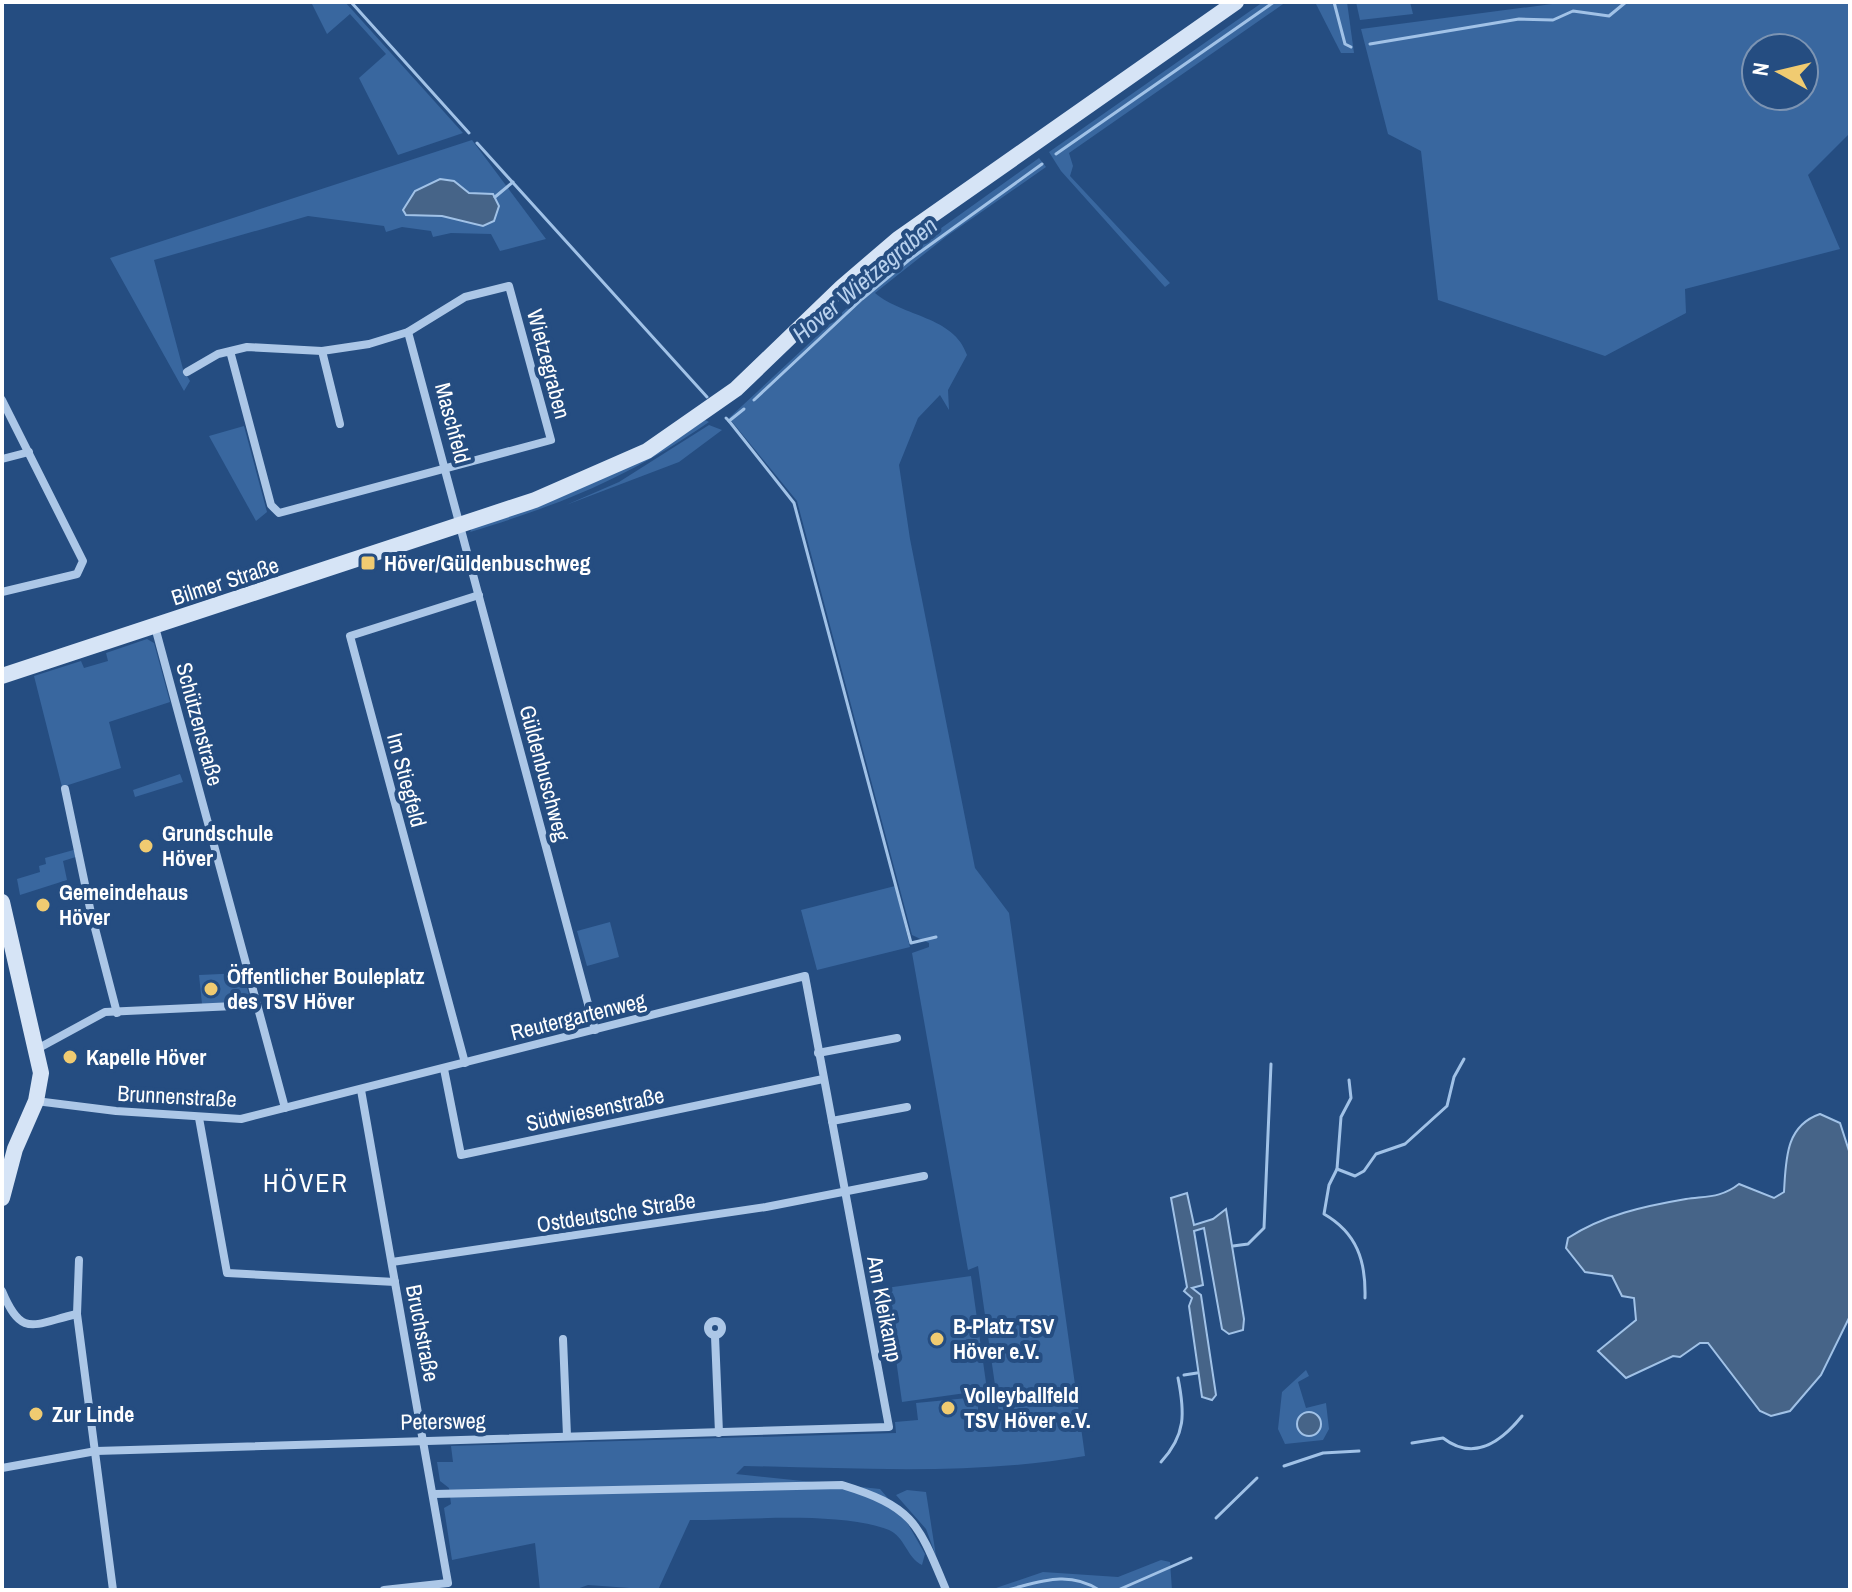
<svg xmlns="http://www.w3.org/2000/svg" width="1852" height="1592" viewBox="0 0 1852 1592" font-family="'Archivo Narrow',sans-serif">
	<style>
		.green { fill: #39679f; fill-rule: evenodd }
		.water { fill: #466488; stroke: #a1c2e7; stroke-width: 2 }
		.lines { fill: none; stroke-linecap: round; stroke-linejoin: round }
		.stream { stroke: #a1c2e7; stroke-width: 3 }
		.street { stroke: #acc7e7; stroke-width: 8 }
		.secondary { stroke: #d6e4f6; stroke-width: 16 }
		.poi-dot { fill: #f0cb71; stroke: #254d81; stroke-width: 3 }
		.labels { text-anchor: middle; stroke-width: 8; stroke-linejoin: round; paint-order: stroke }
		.street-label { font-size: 22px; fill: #fff; stroke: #254d81 }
		.poi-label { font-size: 22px; font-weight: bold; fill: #fff; stroke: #254d81; text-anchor: start }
		.water-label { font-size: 24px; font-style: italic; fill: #b8d1ee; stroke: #254d81 }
		.quarter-label { font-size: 26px; letter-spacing: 2px; fill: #fff; stroke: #254d81 }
	</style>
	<rect width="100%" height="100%" fill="#254d81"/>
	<g class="green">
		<polygon points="311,2 345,2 463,133 398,155 359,78 386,54 350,14 327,34"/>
		<polygon points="1263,2 1286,2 1069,153 1073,166 1070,176 1170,283 1165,287 1061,171 1049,152"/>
		<polygon points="1315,2 1347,2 1354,53 1341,53"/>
		<polygon points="1356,2 1410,2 1413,14 1360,20"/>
		<path d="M1567 2H1850V133L1808 175 1840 249 1685 289 1686 313 1605 356 1438 300 1421 151 1388 134 1361 29ZM1756 48H1804V96H1756Z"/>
		<polygon points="472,140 546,239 500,251 491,234 451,233 433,237 431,231 402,227 386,232 384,226 308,216 154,260 183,369 190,381 184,391 110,258"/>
		<path d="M1039 158 1046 167 947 236 875 293C903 317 954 316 967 355L948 390 949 410 940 395 918 418 899 465 910 539 975 868 1009 913 1085 1456C973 1476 858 1468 744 1466L736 1474 880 1489 904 1517 925 1554 922 1565C907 1558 905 1537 889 1530 841 1511 743 1520 690 1520L658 1590 588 1585 574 1590H540L535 1543 452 1560 444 1508 451 1504 449 1488 440 1481 437 1462H453L451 1446 896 1433 895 1422 918 1420 916 1403 978 1397V1415L999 1413 978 1266 968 1270 912 953 929 947V943L912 935 797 501 729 418 905 254Z"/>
		<path d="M705 420 709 422C629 477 563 504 470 532L472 528C554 499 634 472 705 420Z"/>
		<polygon points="709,425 722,430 679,462 566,505 619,482"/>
		<polygon points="244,426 267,512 256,521 209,436"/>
		<polygon points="147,639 154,643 170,702 109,722 121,768 62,787 34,676 81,661 84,668 108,661 106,653"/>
		<polygon points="180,774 183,782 135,797 133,790"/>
		<polygon points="77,849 79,856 63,861 67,880 20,895 17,879 40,872 39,866 46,864 45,858"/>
		<polygon points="895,886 910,947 817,970 801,910"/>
		<polygon points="610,922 619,957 587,966 577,931"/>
		<polygon points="243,973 249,995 245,1002 202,1004 199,975"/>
		<polygon points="971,1276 987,1390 902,1402 886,1288"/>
		<polygon points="1306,1370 1309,1376 1298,1382 1306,1408 1326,1403 1329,1429 1323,1440 1285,1444 1278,1429 1282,1392"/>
		<polygon points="907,1490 926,1492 936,1556 926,1529 896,1495"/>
		<polygon points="1161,1560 1170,1562 1172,1590 996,1588 1043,1572 1118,1577"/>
	</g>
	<g class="water">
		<polygon points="440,179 454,181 469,193 493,194 499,206 494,221 483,226 442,216 406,215 403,210 415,191"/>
		<path d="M1820 1114 1840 1123 1850 1154V1316L1821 1375 1790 1411 1771 1416 1760 1411 1708 1343H1700L1680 1357 1673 1356 1626 1378 1598 1351 1636 1320 1634 1298 1622 1296 1612 1276 1585 1272 1566 1248 1568 1238C1603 1215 1645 1206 1686 1199 1707 1196 1721 1198 1739 1184L1774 1198 1784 1192C1786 1160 1785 1126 1820 1114Z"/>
		<polygon points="1187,1193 1194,1225 1213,1219 1226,1209 1244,1319 1243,1330 1229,1334 1222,1329 1204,1228 1194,1231 1203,1285 1192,1288 1201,1295 1216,1395 1212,1400 1202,1397 1189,1306 1192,1298 1184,1291 1187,1287 1171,1198"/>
		<circle cx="1309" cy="1424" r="12"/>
	</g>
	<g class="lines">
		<g class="stream">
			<polyline points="351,2 469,133"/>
			<polyline points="1334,2 1345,44 1351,47"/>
			<polyline points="1370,44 1519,19 1553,20 1573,11 1609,16 1626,2"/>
			<polyline points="477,143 707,397"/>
			<polyline points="1056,154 1274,2"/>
			<polyline points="495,197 513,182"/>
			<polyline points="754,400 862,299 909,260 1042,164"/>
			<polyline points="726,418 729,421 744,409"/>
			<polyline points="729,421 794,503 911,943 936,937"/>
			<path d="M1349 1080 1351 1098 1341 1117 1337 1169 1329 1185 1324 1214C1357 1233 1366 1261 1365 1298"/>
			<polyline points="1337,1169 1355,1176 1364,1171 1376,1154 1405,1144 1447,1106 1454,1077 1464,1059"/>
			<polyline points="1233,1246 1248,1244 1264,1228 1271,1064"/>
			<polyline points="1184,1375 1197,1373"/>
			<path d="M1412 1443 1443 1438C1474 1462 1501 1442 1522 1416"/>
			<path d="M1161 1462C1186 1435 1185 1413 1178 1378"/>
			<polyline points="1284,1466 1323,1453 1359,1451"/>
			<polyline points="1216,1518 1257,1478"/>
			<path d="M1007 1590C1040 1582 1068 1570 1099 1590"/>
			<polyline points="1118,1590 1191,1558"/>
		</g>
		<g class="street">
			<polyline points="408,332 595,1030"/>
			<polyline points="322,351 340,424"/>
			<polyline points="187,372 218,354 247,347 322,351 369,344 408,332 465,297 509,286 551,440 279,513 271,505 230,351"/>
			<polyline points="2,400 83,561 77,574 2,592"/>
			<polyline points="2,459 29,452"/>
			<polyline points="155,627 285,1108"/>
			<polyline points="65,789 91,913 117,1013"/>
			<polyline points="37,1049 105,1012 256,1005"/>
			<polyline points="818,1053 897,1038"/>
			<polyline points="465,1063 350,636 479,595"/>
			<polyline points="444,1069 461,1155 823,1079"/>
			<polyline points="361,1090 448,1583 384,1590"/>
			<polyline points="199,1118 227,1273 395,1282"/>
			<polyline points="832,1121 907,1107"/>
			<polyline points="79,1260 77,1314 113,1590"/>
			<polyline points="392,1262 766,1207 924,1176"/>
			<path d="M2 1291C22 1339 33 1324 77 1314"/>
			<circle cx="715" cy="1328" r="7"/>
			<polyline points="715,1336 719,1433"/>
			<polyline points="563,1339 567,1436"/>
			<polyline points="2,1468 96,1451 889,1427 805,976 241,1119 116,1111 36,1101"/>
			<path d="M434 1494 842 1485C914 1507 918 1523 946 1590"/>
		</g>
		<g class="secondary">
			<polyline points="2,676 535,500 647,451 736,389 842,287 898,239 1236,2"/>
			<polyline points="2,902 41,1073 36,1101 15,1149 2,1198"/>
		</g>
	</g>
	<g class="poi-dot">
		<rect x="360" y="555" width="16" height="16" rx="4"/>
		<circle cx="146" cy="846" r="8"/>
		<circle cx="43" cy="905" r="8"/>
		<circle cx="211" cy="989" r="8"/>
		<circle cx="70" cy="1057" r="8"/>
		<circle cx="937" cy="1339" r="8"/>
		<circle cx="948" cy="1408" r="8"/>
		<circle cx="36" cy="1414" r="8"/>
	</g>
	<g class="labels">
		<g class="street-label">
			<text transform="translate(549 364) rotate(75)" y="8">Wietzegraben</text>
			<text transform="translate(453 423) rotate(75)" y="8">Maschfeld</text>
			<text transform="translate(225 581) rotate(-18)" y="8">Bilmer Straße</text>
			<text transform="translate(200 724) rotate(75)" y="8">Schützenstraße</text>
			<text transform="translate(545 773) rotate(75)" y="8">Güldenbuschweg</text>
			<text transform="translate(407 780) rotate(75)" y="8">Im Stiegfeld</text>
			<text transform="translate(578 1016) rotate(-14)" y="8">Reutergartenweg</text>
			<text transform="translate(177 1096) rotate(3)" y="8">Brunnenstraße</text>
			<text transform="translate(595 1109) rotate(-12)" y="8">Südwiesenstraße</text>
			<text transform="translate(616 1212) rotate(-9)" y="8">Ostdeutsche Straße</text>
			<text transform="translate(885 1309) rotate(79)" y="8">Am Kleikamp</text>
			<text transform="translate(423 1333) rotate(79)" y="8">Bruchstraße</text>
			<text transform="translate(443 1421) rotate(-1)" y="8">Petersweg</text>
		</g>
		<g class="poi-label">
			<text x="384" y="571">Höver/Güldenbuschweg</text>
			<text x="162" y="841">Grundschule<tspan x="162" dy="25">Höver</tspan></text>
			<text x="59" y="900">Gemeindehaus<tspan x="59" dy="25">Höver</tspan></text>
			<text x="227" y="984">Öffentlicher Bouleplatz<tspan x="227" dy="25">des TSV Höver</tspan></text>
			<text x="86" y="1065">Kapelle Höver</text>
			<text x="953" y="1334">B-Platz TSV<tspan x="953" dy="25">Höver e.V.</tspan></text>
			<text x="964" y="1403">Volleyballfeld<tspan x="964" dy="25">TSV Höver e.V.</tspan></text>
			<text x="52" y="1422">Zur Linde</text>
		</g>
		<g class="water-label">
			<text transform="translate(865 280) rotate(-40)" y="8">Hover Wietzegraben</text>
		</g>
		<g class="quarter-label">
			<text x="306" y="1192">HÖVER</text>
		</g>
	</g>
	<rect width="1852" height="1592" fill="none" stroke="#ffffff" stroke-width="8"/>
	<g transform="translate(1780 72) rotate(278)"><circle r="38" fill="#254d81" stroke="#7c94b3" stroke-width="2"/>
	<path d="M0-6L14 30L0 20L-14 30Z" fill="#f0cb71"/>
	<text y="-12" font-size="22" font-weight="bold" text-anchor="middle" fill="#ffffff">N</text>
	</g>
</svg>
